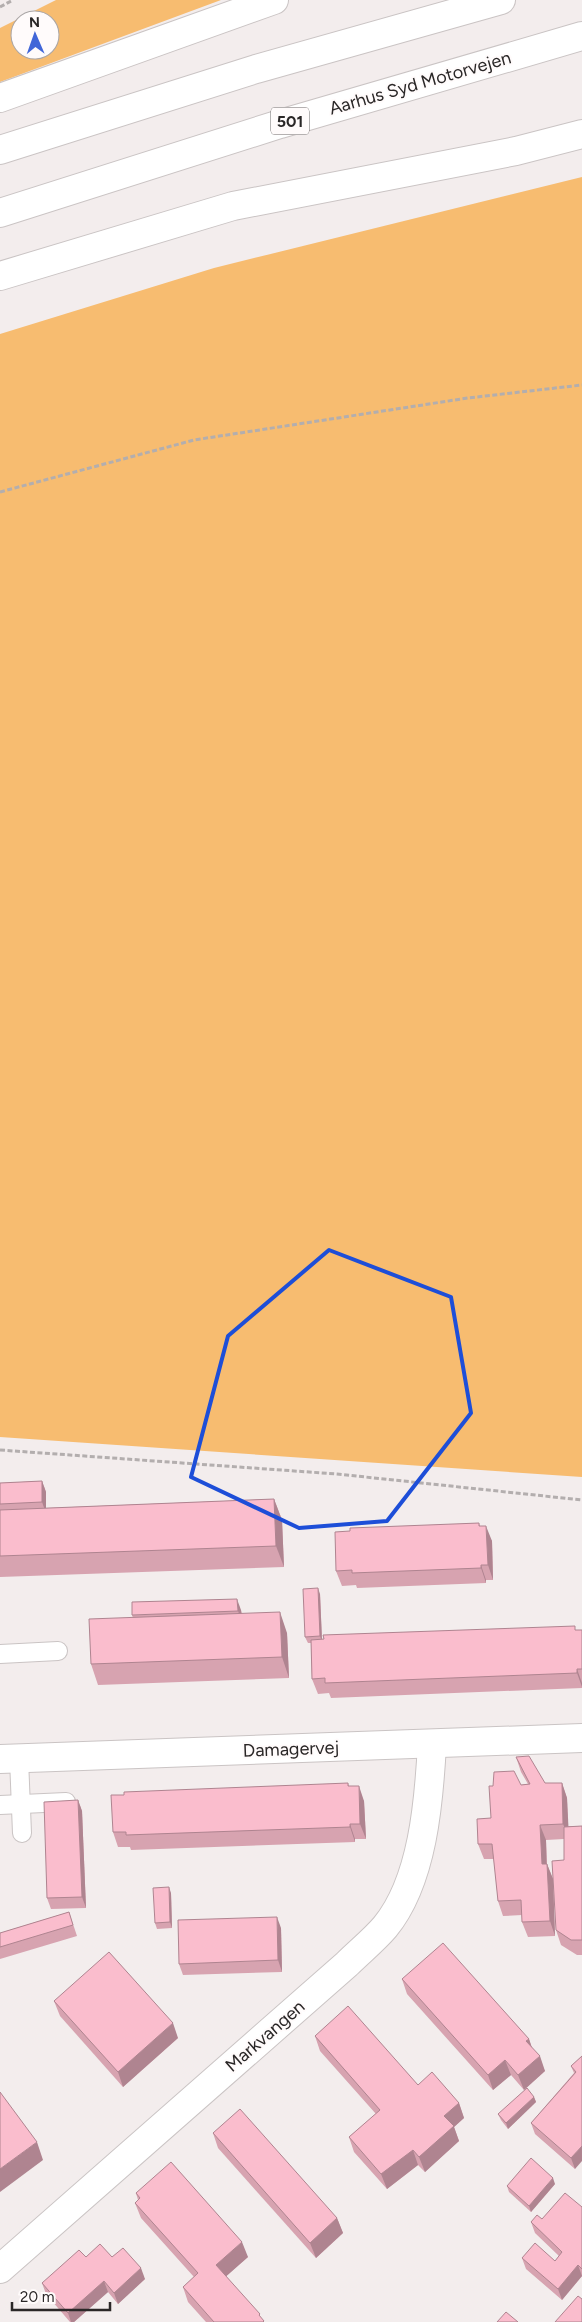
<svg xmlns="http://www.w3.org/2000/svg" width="582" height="2322" viewBox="0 0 582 2322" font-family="Figtree,sans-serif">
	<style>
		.green { fill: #f7bc70; fill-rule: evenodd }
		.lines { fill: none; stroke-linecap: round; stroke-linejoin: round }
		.service-casing { stroke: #cac4c4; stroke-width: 20 }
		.minor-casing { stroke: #cac4c4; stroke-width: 30 }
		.motorway-casing { stroke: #cac4c4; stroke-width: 30 }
		.path { stroke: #b3aeae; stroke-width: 3; stroke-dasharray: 5 2.5; stroke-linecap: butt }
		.service { stroke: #fff; stroke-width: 18 }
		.minor { stroke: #fff; stroke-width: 28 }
		.motorway { stroke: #fff; stroke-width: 28 }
		.wall { fill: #d7a3b0 }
		.shaded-wall { fill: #af8490 }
		.building { fill: #fabdcd; stroke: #af8490 }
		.marked { fill: none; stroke: #1d4ed8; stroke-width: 4; stroke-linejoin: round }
		.labels { text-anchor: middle; stroke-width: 4; stroke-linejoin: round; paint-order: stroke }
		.shield { fill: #fffbfb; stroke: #6a6767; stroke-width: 1 }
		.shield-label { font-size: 16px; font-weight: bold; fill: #2a2727 }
		.street-label { font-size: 18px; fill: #2a2727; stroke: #fffbfb }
	</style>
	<rect width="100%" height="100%" fill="#f3eded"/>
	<g class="green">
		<path d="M56 0H221L0 82V28ZM20 20H50V50H20Z"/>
		<polygon points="582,177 582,1477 0,1437 0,334 214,268"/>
	</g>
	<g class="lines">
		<defs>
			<g id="service">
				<polyline points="0,1654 58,1651"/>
				<polyline points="19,1759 22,1833"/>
				<polyline points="0,1805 66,1802"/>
			</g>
			<g id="minor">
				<polyline points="0,1759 582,1738"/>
				<path d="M0 2269 347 1964C359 1952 374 1940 385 1927 423 1881 429 1801 432 1744"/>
			</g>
			<g id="motorway">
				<polyline points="0,98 274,0"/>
				<polyline points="0,150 256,69 501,0"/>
				<polyline points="0,213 280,124 582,36"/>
				<polyline points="0,276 233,206 516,151 582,134"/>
			</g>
		</defs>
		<use href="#service" class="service-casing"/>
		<use href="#minor" class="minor-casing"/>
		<use href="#motorway" class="motorway-casing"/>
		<g class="path">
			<polyline points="0,7 13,0"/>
			<polyline points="0,492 194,440 468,398 582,385"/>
			<polyline points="0,1450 337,1474 582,1500"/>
		</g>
		<use href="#service" class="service"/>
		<use href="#minor" class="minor"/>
		<use href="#motorway" class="motorway"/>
	</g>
	<g class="wall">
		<polygon points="42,1481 46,1492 46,1508 274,1499 282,1520 284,1567 0,1577 0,1483"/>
		<polygon points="479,1523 480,1526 492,1541 493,1580 486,1580 486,1583 357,1588 356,1585 342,1586 336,1571 350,1531"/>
		<polygon points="320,1594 322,1639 577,1630 582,1631 582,1688 331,1698 329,1693 318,1694 312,1679 311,1643 308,1643 305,1637"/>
		<polygon points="241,1610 242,1614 287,1633 289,1678 98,1685 91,1664 133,1618 132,1615"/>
		<polygon points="516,1757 545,1783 562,1783 567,1798 568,1826 582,1826 582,1955 577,1955 561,1945 556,1930 564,1860 564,1839 546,1840 547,1864 553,1879 555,1936 528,1937 522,1922 522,1915 503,1916 498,1901 494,1859 484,1859 478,1844 491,1818 521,1785 528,1784 521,1772"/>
		<polygon points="348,1783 349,1786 364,1801 366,1839 355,1839 355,1842 131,1850 130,1847 118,1847 113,1832"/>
		<polygon points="78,1800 82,1811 86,1908 51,1909 47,1898"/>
		<polygon points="171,1893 172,1928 157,1929 155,1923"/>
		<polygon points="69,1912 77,1936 0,1959 0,1933"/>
		<polygon points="281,1928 282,1972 183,1975 179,1964"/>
		<polygon points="402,1979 529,2039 532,2048 545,2071 524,2090 511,2075 493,2090 407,1994"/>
		<polygon points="54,2001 178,2038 123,2087 60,2016"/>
		<polygon points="315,2036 418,2085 459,2103 464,2118 454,2127 459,2141 425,2172 418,2165 387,2189 354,2152 349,2137 376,2114 320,2051"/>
		<polygon points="582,2056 575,2169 535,2134 531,2123 574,2073 571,2066"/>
		<polygon points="534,2097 536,2102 508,2129 501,2120 498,2114"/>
		<polygon points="213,2133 337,2218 343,2233 316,2258 218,2148"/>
		<polygon points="555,2184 531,2212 509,2192 507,2186"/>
		<polygon points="136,2193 248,2257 226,2276 264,2322 206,2322 188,2302 183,2287 194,2277 141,2218 135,2203 138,2200"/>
		<polygon points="582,2207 582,2276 562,2300 526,2269 522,2258 555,2261 559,2256 535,2233 531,2222"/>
		<polygon points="86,2257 112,2257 145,2279 118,2304 108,2292 74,2322 70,2322 46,2294 42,2283"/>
	</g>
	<g class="shaded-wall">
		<polygon points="42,1481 46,1492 46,1513 42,1502"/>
		<polygon points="274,1499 282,1520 284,1567 276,1546"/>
		<polygon points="486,1526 492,1541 493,1580 488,1565"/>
		<polygon points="481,1565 486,1580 486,1583 481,1568"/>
		<polygon points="318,1588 320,1594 322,1642 320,1636"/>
		<polygon points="237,1599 241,1610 242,1622 238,1611"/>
		<polygon points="280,1612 287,1633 289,1678 282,1657"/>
		<polygon points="577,1669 582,1683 582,1687 577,1673"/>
		<polygon points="562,1783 567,1798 569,1838 563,1824"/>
		<polygon points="359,1786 364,1801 366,1839 360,1824"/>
		<polygon points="78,1800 82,1811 86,1908 82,1897"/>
		<polygon points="350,1824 355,1839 355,1842 350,1827"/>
		<polygon points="540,1825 546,1840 547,1879 542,1864"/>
		<polygon points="547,1864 553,1879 555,1936 550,1921"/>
		<polygon points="169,1887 171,1893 172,1928 170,1922"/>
		<polygon points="277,1917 281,1928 282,1972 278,1960"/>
		<polygon points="173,2023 178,2038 123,2087 118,2072"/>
		<polygon points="529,2039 534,2054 526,2041"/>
		<polygon points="540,2056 545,2071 524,2090 518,2075"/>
		<polygon points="505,2060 511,2075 493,2090 488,2075"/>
		<polygon points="534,2097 536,2102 508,2129 506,2123"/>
		<polygon points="459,2103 464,2118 454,2127 459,2141 425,2172 419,2157 444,2116"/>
		<polygon points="37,2142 43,2160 0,2192 0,2169"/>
		<polygon points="582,2146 582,2161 575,2169 571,2158"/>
		<polygon points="413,2150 418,2165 387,2189 381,2174"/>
		<polygon points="553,2178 555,2184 531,2212 529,2206"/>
		<polygon points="337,2218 343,2233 316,2258 310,2243"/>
		<polygon points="242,2242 248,2257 222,2280 216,2265"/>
		<polygon points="578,2265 582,2276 562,2300 558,2289"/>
		<polygon points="141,2268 145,2279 118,2304 114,2293"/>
		<polygon points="104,2281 108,2292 74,2322 71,2322 68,2313"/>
	</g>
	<g class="building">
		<polygon points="42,1481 42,1502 0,1504 0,1483"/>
		<polygon points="274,1499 276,1546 0,1556 0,1510"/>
		<polygon points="479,1523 479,1526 486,1526 488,1565 481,1565 481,1568 352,1573 352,1570 336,1571 335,1532 350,1531 350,1528"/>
		<polygon points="318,1588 320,1636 305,1637 303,1589"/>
		<polygon points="237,1599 238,1611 132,1615 132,1602"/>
		<polygon points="280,1612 282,1657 91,1664 89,1619"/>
		<polygon points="575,1626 575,1630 582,1630 582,1669 577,1669 577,1673 325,1683 325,1678 312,1679 311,1640 324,1639 323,1635"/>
		<polygon points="529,1756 545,1783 562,1783 563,1824 540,1825 542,1864 547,1864 550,1921 522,1922 521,1900 498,1901 492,1844 478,1844 477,1819 491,1818 489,1786 493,1786 494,1772 514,1771 521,1785 530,1784 516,1757"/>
		<polygon points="348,1783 348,1786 359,1786 360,1824 350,1824 350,1827 126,1835 126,1832 113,1832 111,1795 124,1795 124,1792"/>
		<polygon points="78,1800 82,1897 47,1898 44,1802"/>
		<polygon points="582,1826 582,1940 571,1940 556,1930 552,1861 564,1860 564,1827"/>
		<polygon points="169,1887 170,1922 155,1923 153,1888"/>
		<polygon points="69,1912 73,1925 0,1947 0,1933"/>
		<polygon points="277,1917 278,1960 179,1964 178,1920"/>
		<polygon points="443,1943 529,2039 526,2041 540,2056 518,2075 505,2060 488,2075 402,1979"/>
		<polygon points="109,1952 173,2023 118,2072 54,2001"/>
		<polygon points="348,2006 418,2085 432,2072 459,2103 444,2116 454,2126 419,2157 413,2150 381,2174 349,2137 380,2110 315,2036"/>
		<polygon points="582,2056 582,2146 571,2158 531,2123 576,2072 571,2066"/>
		<polygon points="527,2088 534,2097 506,2123 498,2114"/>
		<polygon points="0,2092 37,2142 0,2169"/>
		<polygon points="240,2109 337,2218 310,2243 213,2133"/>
		<polygon points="531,2158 553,2178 529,2206 507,2186"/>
		<polygon points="171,2162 242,2242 216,2265 260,2314 259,2315 264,2321 263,2322 214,2322 183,2287 198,2273 135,2203 140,2198 136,2193"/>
		<polygon points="565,2193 582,2207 582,2269 578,2265 558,2289 522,2258 535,2243 555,2261 562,2252 531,2222 537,2215 542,2219"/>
		<polygon points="100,2244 112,2257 123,2248 141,2268 114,2293 104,2281 68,2313 42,2283 79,2250 86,2257"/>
		<polygon points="578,2296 582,2299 582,2322 555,2322"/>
		<polygon points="506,2312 518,2322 497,2322"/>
	</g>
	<path class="marked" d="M329 1250 451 1297 471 1413 387 1521 299 1528 191 1477 228 1336Z"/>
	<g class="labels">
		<rect class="shield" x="271" y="107.5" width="38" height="27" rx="4"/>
		<g class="shield-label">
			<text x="290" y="127">501</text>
		</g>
		<g class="street-label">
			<text transform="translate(420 83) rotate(-16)" y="6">Aarhus Syd Motorvejen</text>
			<text transform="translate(291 1749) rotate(-2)" y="6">Damagervej</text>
			<text transform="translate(265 2036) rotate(-41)" y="6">Markvangen</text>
		</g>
	</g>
	<g transform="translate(35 35) rotate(358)"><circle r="24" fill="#fffbfb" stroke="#aaa6a6"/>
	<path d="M0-4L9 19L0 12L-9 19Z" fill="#4166d8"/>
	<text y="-8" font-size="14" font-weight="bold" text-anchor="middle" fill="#2a2727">N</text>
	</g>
	<path d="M12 2302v8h98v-8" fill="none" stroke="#2a2727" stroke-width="2.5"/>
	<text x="20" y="2302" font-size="15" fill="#2a2727" stroke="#fffbfb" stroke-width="4" paint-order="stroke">20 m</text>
</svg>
